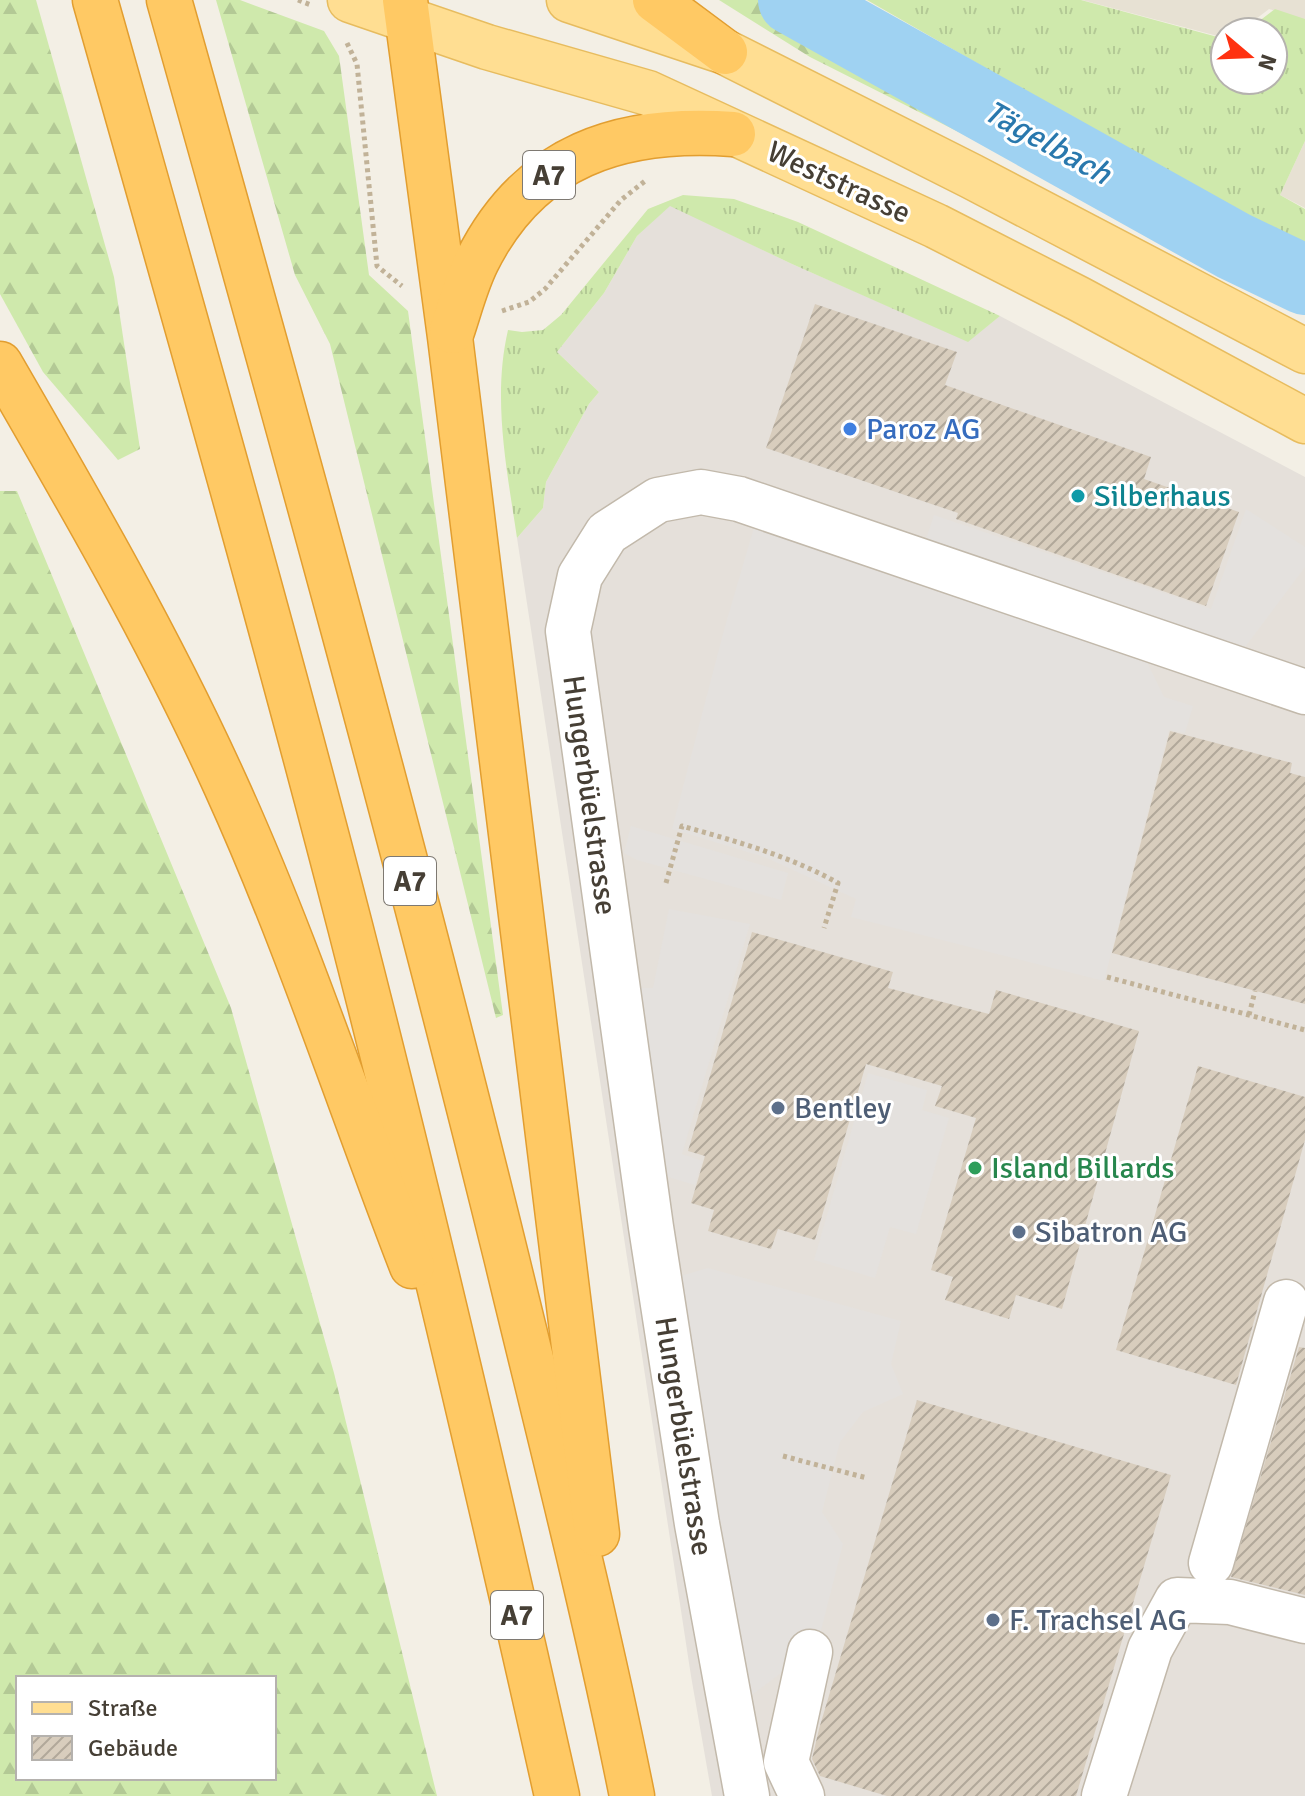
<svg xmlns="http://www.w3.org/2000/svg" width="1305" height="1796" viewBox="0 0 1305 1796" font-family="Signika,sans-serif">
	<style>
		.residential { fill: #e7e1d3 }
		.industrial { fill: #e5e0da }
		.grass { fill: url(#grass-tufts) }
		.forest { fill: url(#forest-firs); fill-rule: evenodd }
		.parking { fill: #e4e1de }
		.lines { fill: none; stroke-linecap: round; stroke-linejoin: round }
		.river { stroke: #9fd2f2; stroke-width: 70 }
		.building { fill: url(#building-hatch) }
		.minor-casing { stroke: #c2b9ab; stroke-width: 47 }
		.major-casing { stroke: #e7bc5f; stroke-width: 47 }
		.highway-casing { stroke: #e29e30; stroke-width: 47 }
		.path { stroke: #c1b298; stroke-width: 5; stroke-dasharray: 4 4; stroke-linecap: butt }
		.minor { stroke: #fff; stroke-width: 44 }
		.major { stroke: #ffde92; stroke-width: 44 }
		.highway { stroke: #ffc964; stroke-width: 44 }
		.shop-dot { fill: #3f7fe0; stroke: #fff; stroke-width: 3 }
		.culture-dot { fill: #0f9aa8; stroke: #fff; stroke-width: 3 }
		.service-dot { fill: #5c6f8a; stroke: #fff; stroke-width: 3 }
		.leisure-dot { fill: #2e9e5b; stroke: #fff; stroke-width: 3 }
		.labels { text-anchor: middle; stroke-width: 6; stroke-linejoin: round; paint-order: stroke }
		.shield { fill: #fff; stroke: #7e7972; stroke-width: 2 }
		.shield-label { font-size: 28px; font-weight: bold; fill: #463f35 }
		.street-label { font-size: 30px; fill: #463f35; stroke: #fff }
		.shop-label { font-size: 30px; fill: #366cbe; stroke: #fff; text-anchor: start }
		.culture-label { font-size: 30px; fill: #0d838f; stroke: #fff; text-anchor: start }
		.service-label { font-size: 30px; fill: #4e5e75; stroke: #fff; text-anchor: start }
		.leisure-label { font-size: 30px; fill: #27864d; stroke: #fff; text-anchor: start }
		.water-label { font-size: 32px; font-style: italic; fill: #2978ad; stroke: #fff }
	</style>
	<defs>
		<pattern id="grass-tufts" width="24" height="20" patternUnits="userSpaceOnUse" patternTransform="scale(2)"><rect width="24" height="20" fill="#cfe9ac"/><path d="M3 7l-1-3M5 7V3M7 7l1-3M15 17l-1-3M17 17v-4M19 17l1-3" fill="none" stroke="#b3c995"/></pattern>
		<pattern id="forest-firs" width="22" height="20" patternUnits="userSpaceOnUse" patternTransform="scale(2)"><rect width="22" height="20" fill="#cfe9ac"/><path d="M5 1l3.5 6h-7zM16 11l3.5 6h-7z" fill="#b3c995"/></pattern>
		<pattern id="building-hatch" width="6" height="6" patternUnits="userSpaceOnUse" patternTransform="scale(2)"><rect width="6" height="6" fill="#d8cdbd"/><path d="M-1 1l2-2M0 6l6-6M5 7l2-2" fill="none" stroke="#b1a89a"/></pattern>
	</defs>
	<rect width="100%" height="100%" fill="#f3efe5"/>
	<g class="residential">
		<polygon points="1082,0 1305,0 1305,20 1269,9 1239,32 1225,32 1225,38"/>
		<polygon points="1305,141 1305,208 1280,195"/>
	</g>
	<polygon class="industrial" points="670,205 792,264 968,341 1000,316 1305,477 1305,1796 712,1796 691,1676 517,538 543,508 546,482 589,404 599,392 557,352 604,293 637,236"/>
	<g class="grass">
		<polygon points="867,0 1081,0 1225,39 1225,80 1273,80 1273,32 1245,32 1275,9 1305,19 1305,141 1280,195 1305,209 1305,245 1248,219"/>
		<path d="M683 195 734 199 798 222 1000 316 968 342 792 264 670 206 637 236 604 293 557 352 599 392 589 404 546 482 543 508 517 538C507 470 492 399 508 330L522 332 543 330 561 315 648 209Z"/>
	</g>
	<g class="forest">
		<polygon points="0,0 36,0 114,277 140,449 118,460 43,372 0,294"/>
		<polygon points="216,0 240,0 324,31 339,56 369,275 408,311 503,1015 496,1018 330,344 295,275"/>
		<polygon points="719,0 861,0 1069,121 1247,219 1305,247 1305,307 810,57"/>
		<path d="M0 491H17L231 1008 334 1373 437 1796H0ZM274 1678V1778H18V1678Z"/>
	</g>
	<g class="parking">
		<polygon points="1246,509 1305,547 1305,567 1242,651 924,545 934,515 1211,609"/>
		<polygon points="755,524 1144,656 1164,697 1193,706 1185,733 1169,730 1104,981 851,917 856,899 767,858 672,829 724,630"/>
		<polygon points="631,826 788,873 781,900 637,860 624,853"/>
		<polygon points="669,909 750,924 682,1154 702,1161 695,1185 665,1176 639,988 653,988"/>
		<polygon points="868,1073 927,1090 922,1110 949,1118 916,1234 890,1227 875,1278 814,1260"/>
		<polygon points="708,1268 901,1321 891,1364 903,1394 863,1412 840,1442 822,1512 843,1544 817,1646 745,1700 677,1277"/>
	</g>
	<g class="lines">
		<polyline class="river" points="793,0 1234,246 1305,280"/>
	</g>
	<g class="building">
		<polygon points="815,304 957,352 945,385 1151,457 1144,479 1239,512 1206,606 956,519 958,513 766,448"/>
		<polygon points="1170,731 1292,763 1290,773 1305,777 1305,1004 1112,953"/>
		<polygon points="752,932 893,972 888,988 989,1014 996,990 1139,1031 1062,1309 1016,1295 1009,1319 945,1300 953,1277 931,1270 976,1118 935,1106 942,1086 866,1064 815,1240 778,1229 771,1249 708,1231 714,1210 691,1203 705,1156 688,1151"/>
		<polygon points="1198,1066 1305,1097 1305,1140 1236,1385 1116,1350"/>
		<polygon points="1299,1347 1305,1348 1305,1595 1231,1577"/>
		<polygon points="917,1400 1171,1475 1076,1796 887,1796 820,1776 812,1759 819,1729"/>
	</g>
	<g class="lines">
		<defs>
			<g id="minor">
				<polyline points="1211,1563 1286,1302"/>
				<polyline points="747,1796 697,1524 651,1227 568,631 580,576 607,533 658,500 701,492 739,499 1305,692"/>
				<polyline points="802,1796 786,1762 810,1652"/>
				<polyline points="1104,1796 1150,1649 1177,1600 1230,1602 1305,1621"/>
			</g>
			<g id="major">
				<polyline points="350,0 487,47 648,93 936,226 1079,299 1305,421"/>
				<polyline points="569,0 725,52 971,176 1305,351"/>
			</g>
			<g id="highway">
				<path d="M95 0C182 308 270 616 350 926 424 1215 492 1505 557 1796"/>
				<path d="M169 0C287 419 403 838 507 1260 550 1438 596 1616 632 1796"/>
				<polyline points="405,0 450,337 597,1534"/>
				<polyline points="655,0 725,52"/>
				<path d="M452 331C460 307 466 283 477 261 530 155 621 126 733 134"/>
				<path d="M0 364C80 502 160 640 226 786 297 942 350 1106 412 1266"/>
			</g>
		</defs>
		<use href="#minor" class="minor-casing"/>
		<use href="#major" class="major-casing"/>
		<use href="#highway" class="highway-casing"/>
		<g class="path">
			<polyline points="298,0 311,5"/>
			<polyline points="347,43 357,64 377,266 402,286"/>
			<polyline points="502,311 529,302 545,289 621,200 645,181"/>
			<path d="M666 883 682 826C735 841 790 856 838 883L824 928"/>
			<polyline points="1107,977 1305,1030"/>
			<polyline points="1249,1015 1255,991"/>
			<polyline points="783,1456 867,1478"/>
		</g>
		<use href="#minor" class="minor"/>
		<use href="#major" class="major"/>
		<use href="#highway" class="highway"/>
	</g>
	<circle class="shop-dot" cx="850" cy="429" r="8"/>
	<circle class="culture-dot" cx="1078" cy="496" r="8"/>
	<g class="service-dot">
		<circle cx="778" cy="1108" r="8"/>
		<circle cx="1019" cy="1232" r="8"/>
		<circle cx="993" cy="1620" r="8"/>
	</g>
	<circle class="leisure-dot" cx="975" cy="1168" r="8"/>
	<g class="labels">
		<g class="shield">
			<rect x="523" y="151" width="52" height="48" rx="6"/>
			<rect x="384" y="857" width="52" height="48" rx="6"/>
			<rect x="491" y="1591" width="52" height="48" rx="6"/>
		</g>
		<g class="shield-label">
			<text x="549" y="185">A7</text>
			<text x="410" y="891">A7</text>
			<text x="517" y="1625">A7</text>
		</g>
		<g class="street-label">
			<text transform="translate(839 182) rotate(25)" y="10">Weststrasse</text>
			<text transform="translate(590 795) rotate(82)" y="10">Hungerbüelstrasse</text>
			<text transform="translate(684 1436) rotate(81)" y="10">Hungerbüelstrasse</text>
		</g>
		<g class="shop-label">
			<text x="866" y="439">Paroz AG</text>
		</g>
		<g class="culture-label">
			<text x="1094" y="506">Silberhaus</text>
		</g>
		<g class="service-label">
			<text x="794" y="1118">Bentley</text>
			<text x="1035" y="1242">Sibatron AG</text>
			<text x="1009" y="1630">F. Trachsel AG</text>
		</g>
		<g class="leisure-label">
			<text x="991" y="1178">Island Billards</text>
		</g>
		<g class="water-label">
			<text transform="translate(1048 142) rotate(29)" y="11">Tägelbach</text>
		</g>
	</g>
	<rect x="16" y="1676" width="260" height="104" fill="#ffffff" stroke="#b5b2ae" stroke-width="2"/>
	<rect x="32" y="1702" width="40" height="12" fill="#ffde92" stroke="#b5b2ae" stroke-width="2"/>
	<text x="88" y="1716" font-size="24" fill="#463f35">Straße</text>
	<rect x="32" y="1736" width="40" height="24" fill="url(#building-hatch)" stroke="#b5b2ae" stroke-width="2"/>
	<text x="88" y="1756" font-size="24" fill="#463f35">Gebäude</text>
	<g transform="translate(1249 56) rotate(109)"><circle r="38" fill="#ffffff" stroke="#b5b2ae" stroke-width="2"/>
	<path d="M0-6L14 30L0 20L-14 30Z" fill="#ff3110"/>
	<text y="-12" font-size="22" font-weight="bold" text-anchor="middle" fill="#463f35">N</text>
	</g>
</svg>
